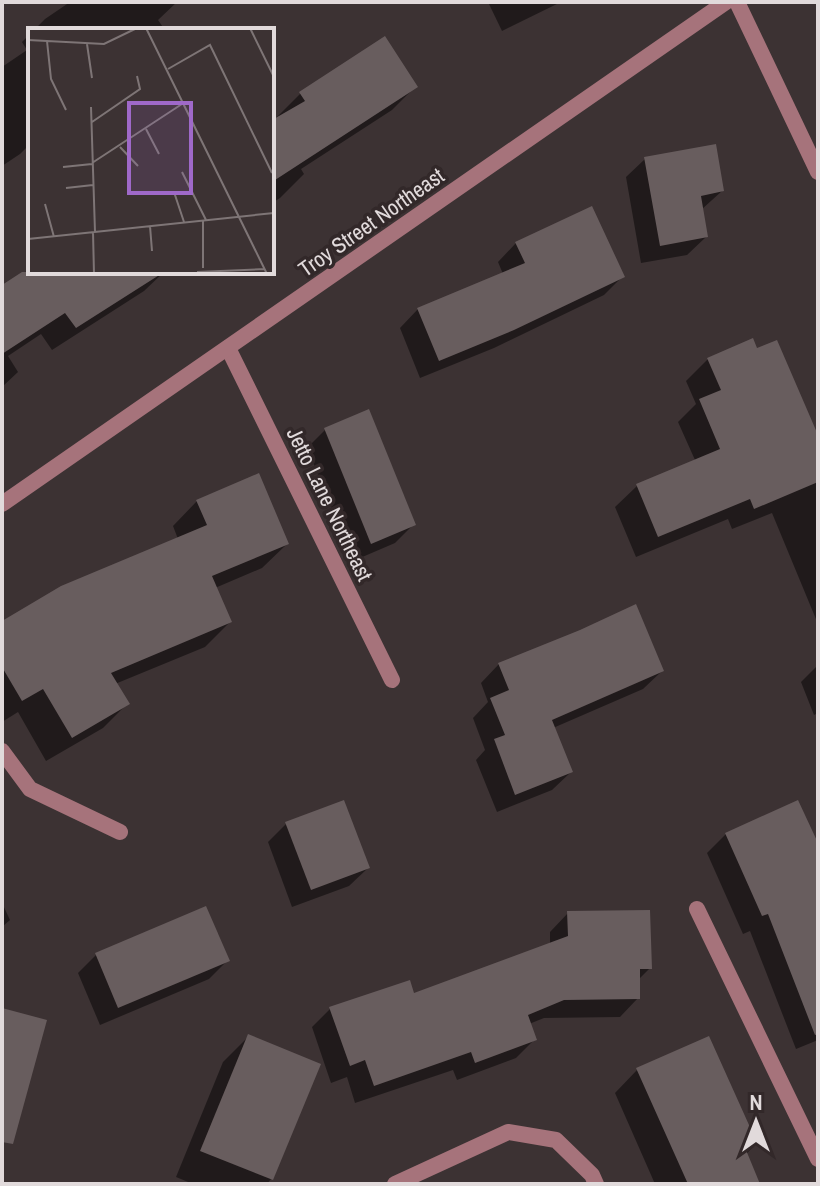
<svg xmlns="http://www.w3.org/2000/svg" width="820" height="1186" viewBox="0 0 820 1186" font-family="'Archivo Narrow',sans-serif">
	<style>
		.shadow { fill: #0007 }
		.building { fill: #685d5e }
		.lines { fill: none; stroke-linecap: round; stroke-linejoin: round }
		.street { stroke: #a6737b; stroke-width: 16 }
		.labels { text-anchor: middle; stroke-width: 7; stroke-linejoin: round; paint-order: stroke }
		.street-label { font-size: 22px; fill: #e1dadb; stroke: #322829 }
		.inset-road { fill: none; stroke: #7e7576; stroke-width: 2 }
		.view { fill: #9f69c9; fill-opacity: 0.15; stroke: #9f69c9; stroke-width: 4 }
		.inset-edge { fill: none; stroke: #e1dadb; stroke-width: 4 }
	</style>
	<rect width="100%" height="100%" fill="#3c3233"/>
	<g class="shadow">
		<polygon points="70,2 177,2 158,20 165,30 34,30 45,19"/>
		<polygon points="488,2 561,2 502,31"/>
		<polygon points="30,34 30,107 28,108 30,111 30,144 20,154 2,166 2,67 27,50 22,42"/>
		<polygon points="416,86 392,110 301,169 304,174 280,198 272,203 272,122 300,94"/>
		<polygon points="645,159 722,191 701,210 706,237 687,255 641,263 626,177"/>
		<polygon points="516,243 623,276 604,295 494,348 420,378 400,328 418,309 503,274 498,262"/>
		<polygon points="30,269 30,272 164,272 144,291 52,350 41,334 8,356 18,372 2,387 2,287"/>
		<polygon points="708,359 818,440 818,624 772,513 732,529 728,519 636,557 615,507 637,486 695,460 678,422 696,404 686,381"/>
		<polygon points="325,430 414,524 395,543 353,561 307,448"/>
		<polygon points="197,501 287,544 262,568 215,588 230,622 205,647 115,684 127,704 103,728 46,761 18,712 2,722 2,623 178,539 173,526"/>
		<polygon points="499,664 662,671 643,689 553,728 571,772 552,790 497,812 476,760 485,750 473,718 488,702 481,683"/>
		<polygon points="818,665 818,713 814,715 801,682"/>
		<polygon points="286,824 368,868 349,886 292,907 268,842"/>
		<polygon points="726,834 818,848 818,1040 796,1049 750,931 743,934 707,853"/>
		<polygon points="2,903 10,920 2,927"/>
		<polygon points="568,913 650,968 638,980 638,998 620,1017 544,1018 529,1024 535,1039 516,1058 457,1080 453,1070 355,1103 347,1077 331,1083 312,1027 330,1009 413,996 550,944 550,932"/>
		<polygon points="96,955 228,960 209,979 100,1025 78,973"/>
		<polygon points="249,1036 271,1179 267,1184 193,1184 176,1177 223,1062"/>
		<polygon points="637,1070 755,1145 746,1154 758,1184 655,1184 615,1093"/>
	</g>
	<g class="building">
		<polygon points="385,36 418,87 272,182 272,120 305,101 299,92"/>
		<polygon points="716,144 724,191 701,196 708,237 660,246 644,157"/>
		<polygon points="592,206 625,277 514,330 439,361 417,308 525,263 515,242"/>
		<polygon points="22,272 164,272 76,328 65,313 2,354 2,285"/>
		<polygon points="753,338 757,348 777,340 818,435 818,482 754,509 750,499 658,537 636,484 720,449 699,399 721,390 707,358"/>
		<polygon points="369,409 416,525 371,544 324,428"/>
		<polygon points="259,473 289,544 212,576 232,622 111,673 130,704 72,738 43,689 22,701 2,667 2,621 61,586 207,525 196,500"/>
		<polygon points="636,604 664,671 552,720 573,772 515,795 494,739 505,735 490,698 509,690 498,663 580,630"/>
		<polygon points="344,800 370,868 311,890 285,822"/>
		<polygon points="798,800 818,843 818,1034 815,1035 768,914 762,916 725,833"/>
		<polygon points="206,906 230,961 118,1008 95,953"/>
		<polygon points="650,910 652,969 640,969 640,999 564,1000 528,1015 537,1040 475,1063 471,1052 374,1086 365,1060 350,1066 329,1007 410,980 414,993 568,936 567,911"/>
		<polygon points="2,1008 47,1020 13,1144 2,1142"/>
		<polygon points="248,1034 321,1064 273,1180 200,1151"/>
		<polygon points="709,1036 758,1145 746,1150 760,1184 688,1184 636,1068"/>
	</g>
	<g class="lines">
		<g class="street">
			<polyline points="737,2 818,172"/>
			<polyline points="228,348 392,680"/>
			<polyline points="2,504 726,2"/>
			<polyline points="2,751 30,789 120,832"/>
			<polyline points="697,909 818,1159"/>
			<polyline points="395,1184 508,1132 556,1140 592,1175 596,1184"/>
		</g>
	</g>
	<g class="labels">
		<g class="street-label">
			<text transform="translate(371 222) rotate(-35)" y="8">Troy Street Northeast</text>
			<text transform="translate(330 504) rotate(64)" y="8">Jetto Lane Northeast</text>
		</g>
	</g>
	<g transform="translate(28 28)">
		<rect width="246" height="246" fill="#3c3233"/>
		<path class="inset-road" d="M118 0 239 246M222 0 246 49M0 12 76 16 109 0M19 13 23 51 38 82M59 16 64 50M140 41 182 17 244 145M63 79 67 204M64 94 112 61 109 48M118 101 131 126M92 119 110 138M64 135 157 74M35 139 64 136M154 144 178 192M38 160 65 157M131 165 146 164 156 194M17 176 26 209M122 198 124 223M65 204 66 246M0 211 246 185M175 240V192M169 244 237 241"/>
		<path class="view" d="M101 75H163V165H101Z"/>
		<rect width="246" height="246" class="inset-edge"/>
	</g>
	<rect width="820" height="1186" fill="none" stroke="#e1dadb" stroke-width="8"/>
	<g transform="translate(756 1122)" stroke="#322829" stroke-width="6" paint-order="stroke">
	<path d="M0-6L14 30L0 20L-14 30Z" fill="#e1dadb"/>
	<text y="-12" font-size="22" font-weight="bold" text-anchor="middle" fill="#e1dadb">N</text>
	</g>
</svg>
